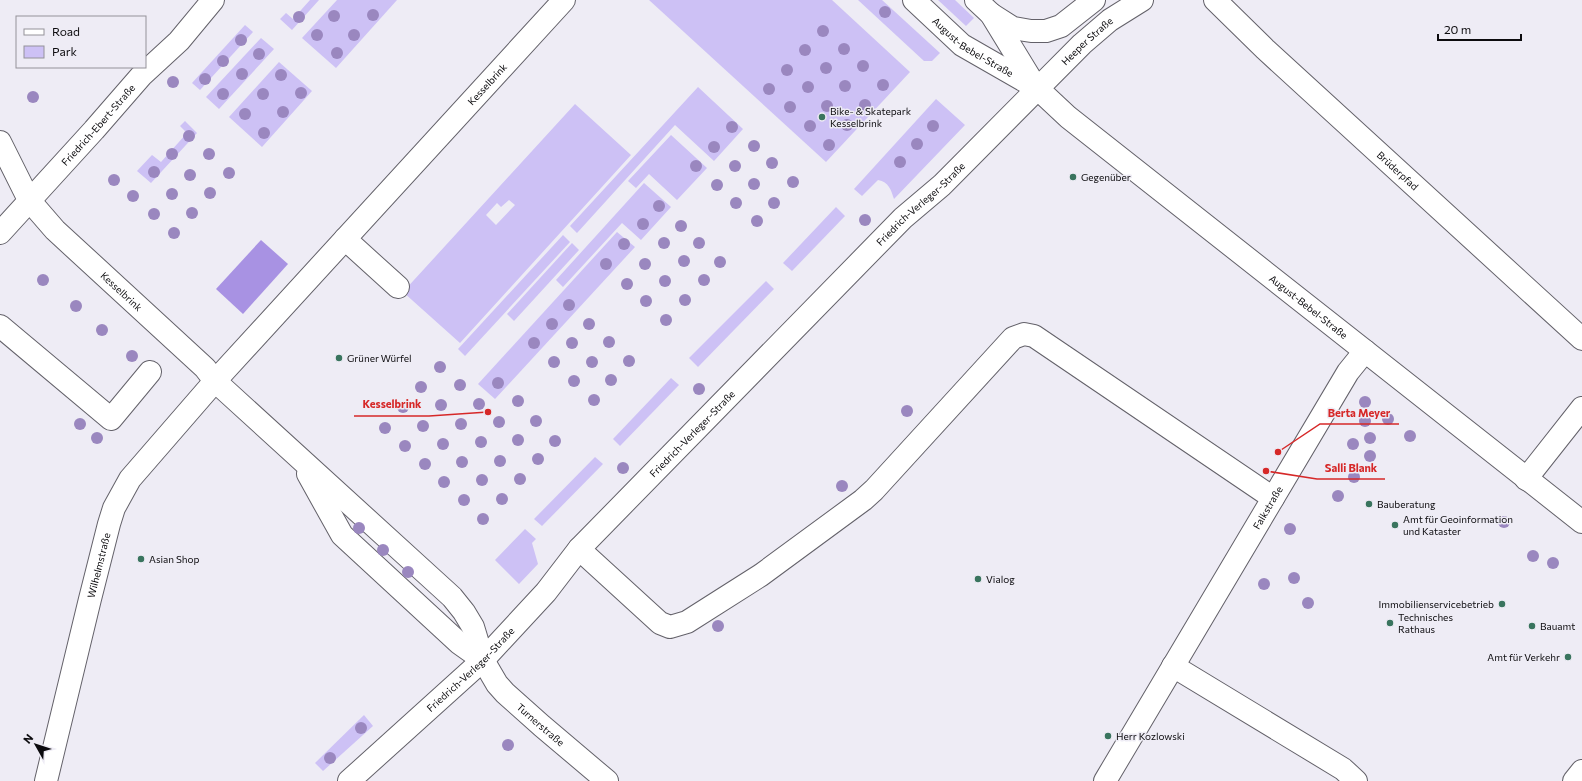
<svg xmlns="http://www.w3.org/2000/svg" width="1582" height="781" viewBox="0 0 1582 781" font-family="Commissioner,sans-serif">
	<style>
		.green { fill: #cdc1f5; fill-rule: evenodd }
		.water { fill: #a892e3 }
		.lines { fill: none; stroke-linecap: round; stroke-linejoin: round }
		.minor-casing { stroke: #636169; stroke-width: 24 }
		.minor { stroke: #fff; stroke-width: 22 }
		.tree { fill: #9a87bf }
		.poi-dot { fill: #39745e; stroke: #eeecf5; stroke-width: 1.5 }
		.labels { text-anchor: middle; stroke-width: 3; stroke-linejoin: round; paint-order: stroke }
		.street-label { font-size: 10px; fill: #0c0b0e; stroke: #eeecf5 }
		.poi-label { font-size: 10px; fill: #0c0b0e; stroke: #eeecf5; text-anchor: start }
		.leader { fill: none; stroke: #d62828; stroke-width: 1.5 }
		.callout-dot { fill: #d62828; stroke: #eeecf5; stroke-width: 1.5 }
		.callout-label { font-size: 11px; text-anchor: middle; font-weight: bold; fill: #d62828; stroke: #eeecf5; stroke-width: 3; stroke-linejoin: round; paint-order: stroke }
	</style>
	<rect width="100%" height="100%" fill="#eeecf5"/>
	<g class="green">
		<polygon points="310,0 319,0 292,30 280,19 286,13 293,19"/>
		<polygon points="337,0 397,0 336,68 302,38"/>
		<polygon points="649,0 832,0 910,72 826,162"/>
		<polygon points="858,0 882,0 940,53 932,61 924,61"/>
		<polygon points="938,0 955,0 974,18 966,26"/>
		<polygon points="245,25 253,32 200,90 192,83"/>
		<polygon points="261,38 274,49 219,109 206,97"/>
		<polygon points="279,62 312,91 262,147 229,117"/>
		<polygon points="698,87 743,129 714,161 675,125 577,233 570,226"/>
		<path d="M936 99 965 125 894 199C891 190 889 182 878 180L862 196 854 189Z"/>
		<path d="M575 104 631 155 460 343 403 292ZM509 200 515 205 496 225 486 215 497 203 501 207Z"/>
		<polygon points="185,121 197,133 151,183 137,171 152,155 161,162 187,133 180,126"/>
		<polygon points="671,135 707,168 677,200 649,174 636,188 628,181"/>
		<polygon points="644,183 671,207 641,240 622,223 563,287 556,280"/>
		<polygon points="836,207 845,216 792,271 783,263"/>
		<polygon points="617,232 635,247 495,399 478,384"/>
		<polygon points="563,235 570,242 465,356 458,349"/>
		<polygon points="572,243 579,250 514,321 507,314"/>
		<polygon points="766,281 774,289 698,367 689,358"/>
		<polygon points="671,378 679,385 620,446 613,439"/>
		<polygon points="595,457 603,464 542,526 534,519"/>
		<polygon points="525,529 536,539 532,543 538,564 519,584 495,560"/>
		<polygon points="364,715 373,726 323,771 315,763"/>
	</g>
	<polygon class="water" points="261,240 288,264 243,314 216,289"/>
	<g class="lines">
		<defs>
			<g id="minor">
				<path id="s1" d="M914 0 962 45 1037 88 1068 117 1582 522"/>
				<polyline points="976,0 991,14 1035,86"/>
				<path id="s2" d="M1215 0 1265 49 1582 339"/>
				<polyline points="991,14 1013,28 1031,31 1046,31 1061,26 1094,0"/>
				<path id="s3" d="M0 142 29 200 55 230 205 368 215 381 452 597 464 612 473 627 483 660 497 684 505 693 542 726 607 781"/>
				<path id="s4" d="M0 233 94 130 141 76 179 41 213 0"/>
				<polyline points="345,239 398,287"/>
				<polyline points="0,326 111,419 150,372"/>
				<polyline points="308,474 342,535 459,643 483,660"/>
				<polyline points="1526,479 1582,408"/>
				<polyline points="579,549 660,623 670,627 687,622 761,575 863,500 874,490 1013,338 1024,334 1034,336 1273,498"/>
				<polyline points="1173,666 1343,769 1356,781"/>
				<path id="s5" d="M46 781 90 599 109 524 114 508 130 479 215 381 564 0"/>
				<path id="s6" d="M349 781 483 660 546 592 579 549 903 218 942 185 1082 44 1110 20 1142 0"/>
				<path id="s7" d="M1105 781 1348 372 1365 351"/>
				<polyline points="1574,781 1582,771"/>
			</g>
		</defs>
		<use href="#minor" class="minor-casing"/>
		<use href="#minor" class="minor"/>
	</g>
	<g class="tree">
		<circle cx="885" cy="12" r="6"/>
		<circle cx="373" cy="15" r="6"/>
		<circle cx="334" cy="16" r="6"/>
		<circle cx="299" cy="17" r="6"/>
		<circle cx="823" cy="31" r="6"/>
		<circle cx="317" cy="35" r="6"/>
		<circle cx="354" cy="35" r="6"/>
		<circle cx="241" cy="40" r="6"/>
		<circle cx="844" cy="49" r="6"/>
		<circle cx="805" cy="50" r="6"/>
		<circle cx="337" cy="53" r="6"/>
		<circle cx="259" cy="54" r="6"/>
		<circle cx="223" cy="61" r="6"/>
		<circle cx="863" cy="66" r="6"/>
		<circle cx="826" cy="68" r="6"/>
		<circle cx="787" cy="70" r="6"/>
		<circle cx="242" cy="74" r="6"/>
		<circle cx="281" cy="75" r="6"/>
		<circle cx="205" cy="79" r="6"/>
		<circle cx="173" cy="82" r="6"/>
		<circle cx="883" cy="85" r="6"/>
		<circle cx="845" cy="86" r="6"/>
		<circle cx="808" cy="87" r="6"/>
		<circle cx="769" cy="89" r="6"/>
		<circle cx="301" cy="93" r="6"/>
		<circle cx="223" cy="94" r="6"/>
		<circle cx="263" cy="94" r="6"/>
		<circle cx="33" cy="97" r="6"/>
		<circle cx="865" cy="105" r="6"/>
		<circle cx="827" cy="106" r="6"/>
		<circle cx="790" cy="107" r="6"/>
		<circle cx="283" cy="112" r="6"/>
		<circle cx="245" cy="114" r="6"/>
		<circle cx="847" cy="125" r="6"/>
		<circle cx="810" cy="126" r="6"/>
		<circle cx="933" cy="126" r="6"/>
		<circle cx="732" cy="127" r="6"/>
		<circle cx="264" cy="133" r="6"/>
		<circle cx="189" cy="136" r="6"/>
		<circle cx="917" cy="144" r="6"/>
		<circle cx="829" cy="145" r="6"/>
		<circle cx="754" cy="146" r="6"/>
		<circle cx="714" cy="147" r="6"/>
		<circle cx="172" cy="154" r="6"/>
		<circle cx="209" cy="154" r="6"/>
		<circle cx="900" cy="162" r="6"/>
		<circle cx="772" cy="163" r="6"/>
		<circle cx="696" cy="166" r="6"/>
		<circle cx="735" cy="166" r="6"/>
		<circle cx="154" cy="172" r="6"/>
		<circle cx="229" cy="173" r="6"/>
		<circle cx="190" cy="175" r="6"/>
		<circle cx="114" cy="180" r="6"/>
		<circle cx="793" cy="182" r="6"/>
		<circle cx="754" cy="184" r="6"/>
		<circle cx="717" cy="185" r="6"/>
		<circle cx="210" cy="193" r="6"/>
		<circle cx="172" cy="194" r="6"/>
		<circle cx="133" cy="196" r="6"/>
		<circle cx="736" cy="203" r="6"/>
		<circle cx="774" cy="203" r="6"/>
		<circle cx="659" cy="206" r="6"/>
		<circle cx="192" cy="213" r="6"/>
		<circle cx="154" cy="214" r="6"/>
		<circle cx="865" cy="220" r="6"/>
		<circle cx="757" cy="221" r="6"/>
		<circle cx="643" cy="224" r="6"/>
		<circle cx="681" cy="226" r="6"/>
		<circle cx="174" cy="233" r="6"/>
		<circle cx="664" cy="243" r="6"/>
		<circle cx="699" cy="243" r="6"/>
		<circle cx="624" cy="244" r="6"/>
		<circle cx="684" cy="261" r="6"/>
		<circle cx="720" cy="262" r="6"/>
		<circle cx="606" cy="264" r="6"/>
		<circle cx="645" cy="264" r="6"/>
		<circle cx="43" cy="280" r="6"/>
		<circle cx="704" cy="280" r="6"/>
		<circle cx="665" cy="281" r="6"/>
		<circle cx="627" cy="284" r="6"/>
		<circle cx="685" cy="300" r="6"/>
		<circle cx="646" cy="301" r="6"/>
		<circle cx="569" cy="305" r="6"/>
		<circle cx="76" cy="306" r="6"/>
		<circle cx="666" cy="320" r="6"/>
		<circle cx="552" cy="324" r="6"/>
		<circle cx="589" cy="324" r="6"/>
		<circle cx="102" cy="330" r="6"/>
		<circle cx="609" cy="342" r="6"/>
		<circle cx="534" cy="343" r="6"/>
		<circle cx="572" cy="343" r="6"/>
		<circle cx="132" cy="356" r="6"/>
		<circle cx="629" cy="361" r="6"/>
		<circle cx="554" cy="362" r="6"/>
		<circle cx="592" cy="362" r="6"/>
		<circle cx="440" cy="367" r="6"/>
		<circle cx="611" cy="380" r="6"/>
		<circle cx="574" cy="381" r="6"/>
		<circle cx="498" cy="383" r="6"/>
		<circle cx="460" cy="385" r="6"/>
		<circle cx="421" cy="387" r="6"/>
		<circle cx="699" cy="389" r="6"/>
		<circle cx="594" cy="400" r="6"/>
		<circle cx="518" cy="401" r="6"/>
		<circle cx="1365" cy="402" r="6"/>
		<circle cx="479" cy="404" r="6"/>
		<circle cx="441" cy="405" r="6"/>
		<circle cx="403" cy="407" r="6"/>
		<circle cx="907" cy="411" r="6"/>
		<circle cx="1388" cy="419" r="6"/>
		<circle cx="536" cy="421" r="6"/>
		<circle cx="1365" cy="421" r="6"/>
		<circle cx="499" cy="422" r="6"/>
		<circle cx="80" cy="424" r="6"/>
		<circle cx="461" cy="424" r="6"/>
		<circle cx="423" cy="426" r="6"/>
		<circle cx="385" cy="428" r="6"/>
		<circle cx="1410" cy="436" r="6"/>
		<circle cx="97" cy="438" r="6"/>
		<circle cx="1370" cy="438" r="6"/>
		<circle cx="518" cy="440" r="6"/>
		<circle cx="555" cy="441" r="6"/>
		<circle cx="481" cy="442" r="6"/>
		<circle cx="443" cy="444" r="6"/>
		<circle cx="1353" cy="444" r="6"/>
		<circle cx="405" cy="446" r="6"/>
		<circle cx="1370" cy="456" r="6"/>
		<circle cx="538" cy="459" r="6"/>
		<circle cx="500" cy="461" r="6"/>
		<circle cx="462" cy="462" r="6"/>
		<circle cx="425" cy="464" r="6"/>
		<circle cx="623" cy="468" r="6"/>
		<circle cx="1354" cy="477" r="6"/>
		<circle cx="520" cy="479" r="6"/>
		<circle cx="482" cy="480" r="6"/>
		<circle cx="444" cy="482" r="6"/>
		<circle cx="842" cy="486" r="6"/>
		<circle cx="1338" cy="496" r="6"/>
		<circle cx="502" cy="499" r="6"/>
		<circle cx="464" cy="500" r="6"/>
		<circle cx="483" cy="519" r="6"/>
		<circle cx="1504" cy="522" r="6"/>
		<circle cx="359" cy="528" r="6"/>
		<circle cx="1290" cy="529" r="6"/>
		<circle cx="383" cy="550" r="6"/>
		<circle cx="1533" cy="556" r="6"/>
		<circle cx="1553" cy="563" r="6"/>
		<circle cx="408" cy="572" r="6"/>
		<circle cx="1294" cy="578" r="6"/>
		<circle cx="1264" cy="584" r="6"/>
		<circle cx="1308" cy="603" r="6"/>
		<circle cx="718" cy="626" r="6"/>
		<circle cx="361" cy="728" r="6"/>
		<circle cx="508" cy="745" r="6"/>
		<circle cx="330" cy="758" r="6"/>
	</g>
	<g class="poi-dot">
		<circle cx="822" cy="117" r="4"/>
		<circle cx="1073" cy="177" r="4"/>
		<circle cx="339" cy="358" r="4"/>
		<circle cx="1369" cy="504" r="4"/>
		<circle cx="1395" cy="525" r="4"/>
		<circle cx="141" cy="559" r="4"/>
		<circle cx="978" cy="579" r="4"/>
		<circle cx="1502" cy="604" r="4"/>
		<circle cx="1390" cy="623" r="4"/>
		<circle cx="1532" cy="626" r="4"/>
		<circle cx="1568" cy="657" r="4"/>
		<circle cx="1108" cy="736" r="4"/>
	</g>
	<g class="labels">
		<g class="street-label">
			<text dy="4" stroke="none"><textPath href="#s6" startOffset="1046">Heeper Straße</textPath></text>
			<text dy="4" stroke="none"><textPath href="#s1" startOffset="76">August-Bebel-Straße</textPath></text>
			<text dy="4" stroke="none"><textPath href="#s5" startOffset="847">Kesselbrink</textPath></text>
			<text dy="4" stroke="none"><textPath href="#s4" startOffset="146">Friedrich-Ebert-Straße</textPath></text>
			<text dy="4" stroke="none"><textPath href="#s2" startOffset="250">Brüderpfad</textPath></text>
			<text dy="4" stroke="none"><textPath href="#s6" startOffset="813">Friedrich-Verleger-Straße</textPath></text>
			<text dy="4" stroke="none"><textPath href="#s3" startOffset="195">Kesselbrink</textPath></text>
			<text dy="4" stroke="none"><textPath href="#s1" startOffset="501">August-Bebel-Straße</textPath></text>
			<text dy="4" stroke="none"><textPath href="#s6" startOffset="489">Friedrich-Verleger-Straße</textPath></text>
			<text dy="4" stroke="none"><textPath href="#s7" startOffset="318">Falkstraße</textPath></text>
			<text dy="4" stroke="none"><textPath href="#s5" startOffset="222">Wilhelmstraße</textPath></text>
			<text dy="4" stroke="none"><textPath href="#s6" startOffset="165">Friedrich-Verleger-Straße</textPath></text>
			<text dy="4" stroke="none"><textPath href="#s3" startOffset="804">Turnerstraße</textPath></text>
		</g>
		<g class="poi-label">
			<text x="830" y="115">Bike- &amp; Skatepark<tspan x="830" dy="12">Kesselbrink</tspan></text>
			<text x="1081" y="181">Gegenüber</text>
			<text x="347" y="362">Grüner Würfel</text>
			<text x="1377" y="508">Bauberatung</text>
			<text x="1403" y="523">Amt für Geoinformation<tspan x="1403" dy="12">und Kataster</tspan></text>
			<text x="149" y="563">Asian Shop</text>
			<text x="986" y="583">Vialog</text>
			<text x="1494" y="608" text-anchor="end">Immobilienservicebetrieb</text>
			<text x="1398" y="621">Technisches<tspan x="1398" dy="12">Rathaus</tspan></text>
			<text x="1540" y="630">Bauamt</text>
			<text x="1560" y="661" text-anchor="end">Amt für Verkehr</text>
			<text x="1116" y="740">Herr Kozlowski</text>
		</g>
	</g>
	<path class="leader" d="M488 412L429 416H354M1278 452L1320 424H1399M1266 471L1317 479H1385"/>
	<g class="callout-dot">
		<circle cx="488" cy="412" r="4"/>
		<circle cx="1278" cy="452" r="4"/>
		<circle cx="1266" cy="471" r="4"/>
	</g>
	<g class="callout-label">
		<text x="392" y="408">Kesselbrink</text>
		<text x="1359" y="417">Berta Meyer</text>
		<text x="1351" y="472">Salli Blank</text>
	</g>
	<rect x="16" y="16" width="130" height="52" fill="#eeecf5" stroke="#949299"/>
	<rect x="24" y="29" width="20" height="6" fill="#ffffff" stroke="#949299"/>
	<text x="52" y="36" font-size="12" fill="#0c0b0e">Road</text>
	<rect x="24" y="46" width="20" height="12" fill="#cdc1f5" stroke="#949299"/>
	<text x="52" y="56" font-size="12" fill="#0c0b0e">Park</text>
	<g transform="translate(36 745) rotate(309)" stroke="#eeecf5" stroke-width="3" paint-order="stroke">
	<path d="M0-3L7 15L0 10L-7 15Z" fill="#0c0b0e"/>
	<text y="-6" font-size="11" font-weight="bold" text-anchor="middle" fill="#0c0b0e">N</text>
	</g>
	<path d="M1438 34v6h83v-6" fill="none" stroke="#0c0b0e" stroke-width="2"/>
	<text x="1444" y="34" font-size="12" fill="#0c0b0e" stroke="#eeecf5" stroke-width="3" paint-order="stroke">20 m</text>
</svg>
